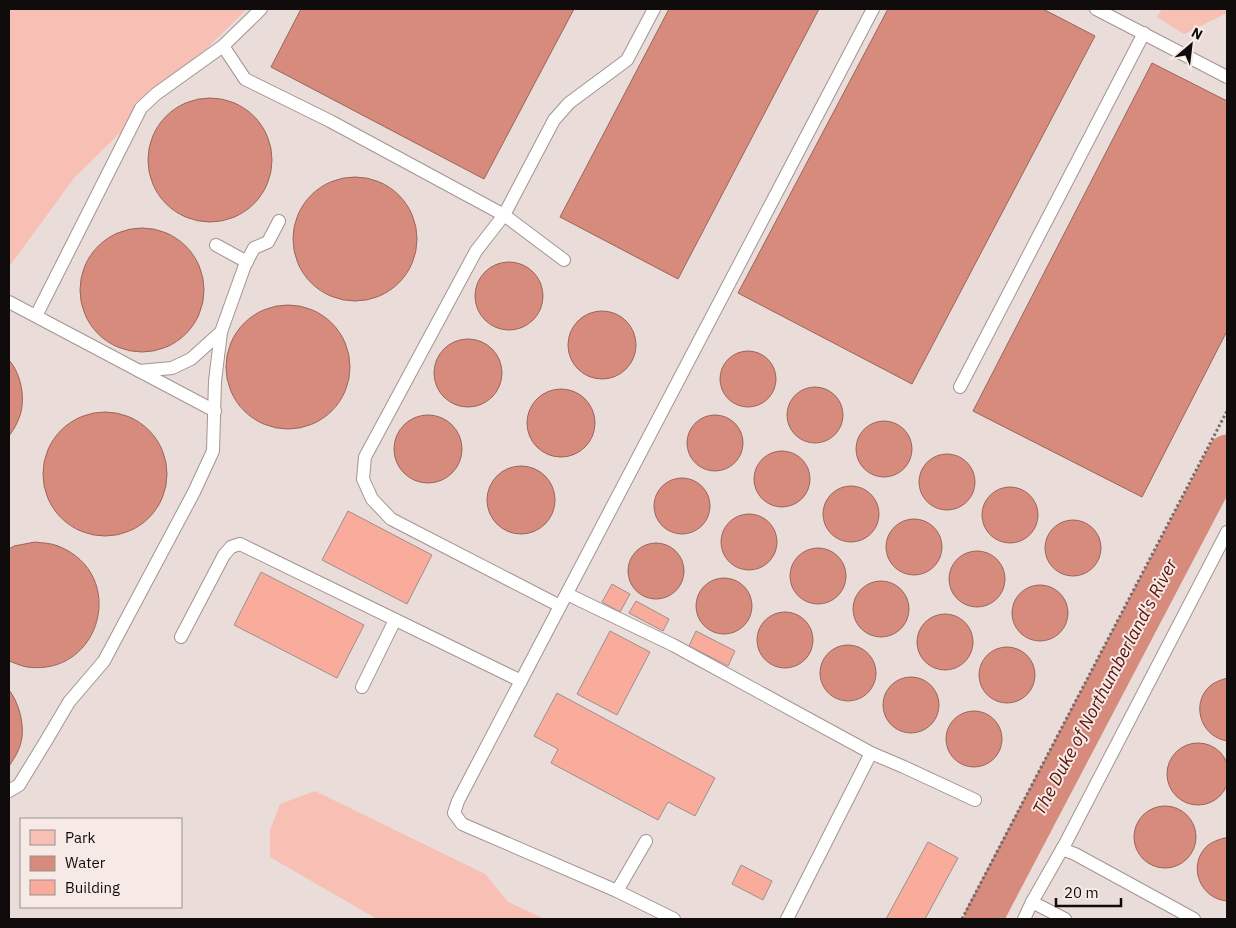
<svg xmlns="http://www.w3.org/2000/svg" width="1236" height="928" viewBox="0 0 1236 928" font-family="'IBM Plex Sans',sans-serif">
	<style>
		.green { fill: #f8bfb4 }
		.water { fill: #d68b7c; stroke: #9b655a }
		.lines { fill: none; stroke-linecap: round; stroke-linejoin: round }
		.river { stroke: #d68b7c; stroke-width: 39 }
		.building { fill: #faac9c; stroke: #9b908d }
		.service-casing { stroke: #a19593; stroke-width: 14 }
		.path { stroke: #736b69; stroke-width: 3; stroke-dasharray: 2.5 2.5; stroke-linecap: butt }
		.service { stroke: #fff; stroke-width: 12 }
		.labels { text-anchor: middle; stroke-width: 4; stroke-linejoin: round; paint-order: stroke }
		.water-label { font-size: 18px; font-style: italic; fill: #571309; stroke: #f6e9e6 }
	</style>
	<rect width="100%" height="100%" fill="#e9dcd9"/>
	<g class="green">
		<polygon points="9,9 247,9 74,178 11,264 9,266"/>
		<polygon points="1162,9 1227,9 1227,13 1184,34 1157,17"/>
		<polygon points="315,791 485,874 508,902 545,919 377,919 270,857 270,830 280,804"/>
	</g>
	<g class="water">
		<polygon points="301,9 574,9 484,179 271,67"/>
		<polygon points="669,9 819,9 678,279 560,217"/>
		<polygon points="888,9 1043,9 1095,36 912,384 738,293"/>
		<polygon points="1152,63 1227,101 1227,331 1142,497 973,411"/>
		<circle cx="210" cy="160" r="62"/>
		<circle cx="355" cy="239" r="62"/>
		<circle cx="142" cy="290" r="62"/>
		<circle cx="509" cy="296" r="34"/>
		<circle cx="288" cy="367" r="62"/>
		<circle cx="602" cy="345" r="34"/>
		<circle cx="468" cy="373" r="34"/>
		<circle cx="748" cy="379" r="28"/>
		<path d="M9 360C19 371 24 391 22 406 21 417 15 428 9 436Z"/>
		<circle cx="815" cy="415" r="28"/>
		<circle cx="561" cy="423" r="34"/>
		<circle cx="105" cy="474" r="62"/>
		<circle cx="715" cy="443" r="28"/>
		<circle cx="428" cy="449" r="34"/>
		<circle cx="884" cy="449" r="28"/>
		<circle cx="782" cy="479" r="28"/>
		<circle cx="947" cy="482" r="28"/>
		<circle cx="521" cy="500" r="34"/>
		<circle cx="682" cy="506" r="28"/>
		<circle cx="851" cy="514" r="28"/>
		<circle cx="1010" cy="515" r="28"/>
		<circle cx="749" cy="542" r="28"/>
		<circle cx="914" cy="547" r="28"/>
		<circle cx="1073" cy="548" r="28"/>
		<path d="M35 542C42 543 51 543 58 546 129 574 101 677 27 667 21 666 15 663 9 661V549L14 546Z"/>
		<circle cx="656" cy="571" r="28"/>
		<circle cx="818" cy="576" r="28"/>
		<circle cx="977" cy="579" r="28"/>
		<circle cx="724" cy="606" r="28"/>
		<circle cx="881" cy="609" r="28"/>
		<circle cx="1040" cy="613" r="28"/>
		<circle cx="785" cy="640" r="28"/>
		<circle cx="945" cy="642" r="28"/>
		<circle cx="848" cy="673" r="28"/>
		<circle cx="1007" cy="675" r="28"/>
		<circle cx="911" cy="705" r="28"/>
		<path d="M1227 678V741C1223 740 1219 739 1216 737 1198 727 1194 701 1209 687 1214 682 1221 680 1227 678Z"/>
		<path d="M9 690C18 701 24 722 22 737 21 747 15 758 9 766Z"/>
		<circle cx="974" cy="739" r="28"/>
		<circle cx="1198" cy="774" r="31"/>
		<circle cx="1165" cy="837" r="31"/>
		<path d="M1224 838H1227V901C1201 899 1187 867 1206 847 1211 842 1218 840 1224 838Z"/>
	</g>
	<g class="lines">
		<polyline class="river" points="983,919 1227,454"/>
	</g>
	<g class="building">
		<polygon points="348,511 432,555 407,604 322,560"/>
		<polygon points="261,572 364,625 337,678 234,625"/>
		<polygon points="612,584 630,594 620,612 602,602"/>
		<polygon points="636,601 669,619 663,631 629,613"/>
		<polygon points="610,631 650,652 617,715 577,694"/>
		<polygon points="696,631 735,651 728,666 689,646"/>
		<polygon points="557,693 715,778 695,816 668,802 658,820 551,763 558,749 534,736"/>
		<polygon points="928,842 958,858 925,919 886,919"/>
		<polygon points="741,865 772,881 763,900 732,884"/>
	</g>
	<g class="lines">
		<defs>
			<g id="service">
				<polyline points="1096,9 1227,77"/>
				<polyline points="223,46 245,79 330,121 504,215 564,260"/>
				<polyline points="216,245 247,262"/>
				<polyline points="9,302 215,411"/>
				<polyline points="36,316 141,108 156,94 223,46 261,9"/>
				<polyline points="139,371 172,368 191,359 221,332 245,265 254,248 268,242 279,221"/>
				<polyline points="960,387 1144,33"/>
				<polyline points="567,594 673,645 871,753 904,767 975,800"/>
				<polyline points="560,606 391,519 372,499 363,479 365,457 476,251 504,215 554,120 569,103 627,60 654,9"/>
				<polyline points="181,637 224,555 231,547 240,544 521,681"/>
				<polyline points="362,687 395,620"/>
				<polyline points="9,791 19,785 46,741 69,702 104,661 194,492 213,451 215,381 221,332"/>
				<polyline points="1062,849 1075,854 1194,919"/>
				<polyline points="617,891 646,841"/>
				<polyline points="1032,902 1065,919"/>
				<polyline points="674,919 617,891 462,824 454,813 458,801 873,9"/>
				<polyline points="787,919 871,753"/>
				<polyline points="1024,919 1032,902 1065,844 1227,532"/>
			</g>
		</defs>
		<use href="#service" class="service-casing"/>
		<polyline class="path" points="962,919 1227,411"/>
		<use href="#service" class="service"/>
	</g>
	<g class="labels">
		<g class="water-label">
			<text transform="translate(1105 687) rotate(-62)" y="6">The Duke of Northumberland's River</text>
		</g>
	</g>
	<rect width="1236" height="928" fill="none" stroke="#100c0b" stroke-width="20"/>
	<rect x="20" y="818" width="162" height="90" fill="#f6e9e6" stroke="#9a918e"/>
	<rect x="30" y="830" width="25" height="15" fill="#f8bfb4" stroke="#9a918e"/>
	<text x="65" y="843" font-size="15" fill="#100c0b">Park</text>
	<rect x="30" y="856" width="25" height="15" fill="#d68b7c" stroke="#9a918e"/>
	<text x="65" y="868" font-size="15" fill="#100c0b">Water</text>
	<rect x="30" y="880" width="25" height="15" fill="#faac9c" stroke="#9a918e"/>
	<text x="65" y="893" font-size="15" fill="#100c0b">Building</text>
	<g transform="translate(1191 45) rotate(28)" stroke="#f6e9e6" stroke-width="4" paint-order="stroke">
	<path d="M0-4L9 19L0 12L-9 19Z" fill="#100c0b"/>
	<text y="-8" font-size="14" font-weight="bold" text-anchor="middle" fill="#100c0b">N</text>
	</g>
	<path d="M1056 898v8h65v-8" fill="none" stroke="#100c0b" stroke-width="2.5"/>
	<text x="1064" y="898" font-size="15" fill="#100c0b" stroke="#f6e9e6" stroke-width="4" paint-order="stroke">20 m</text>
</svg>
